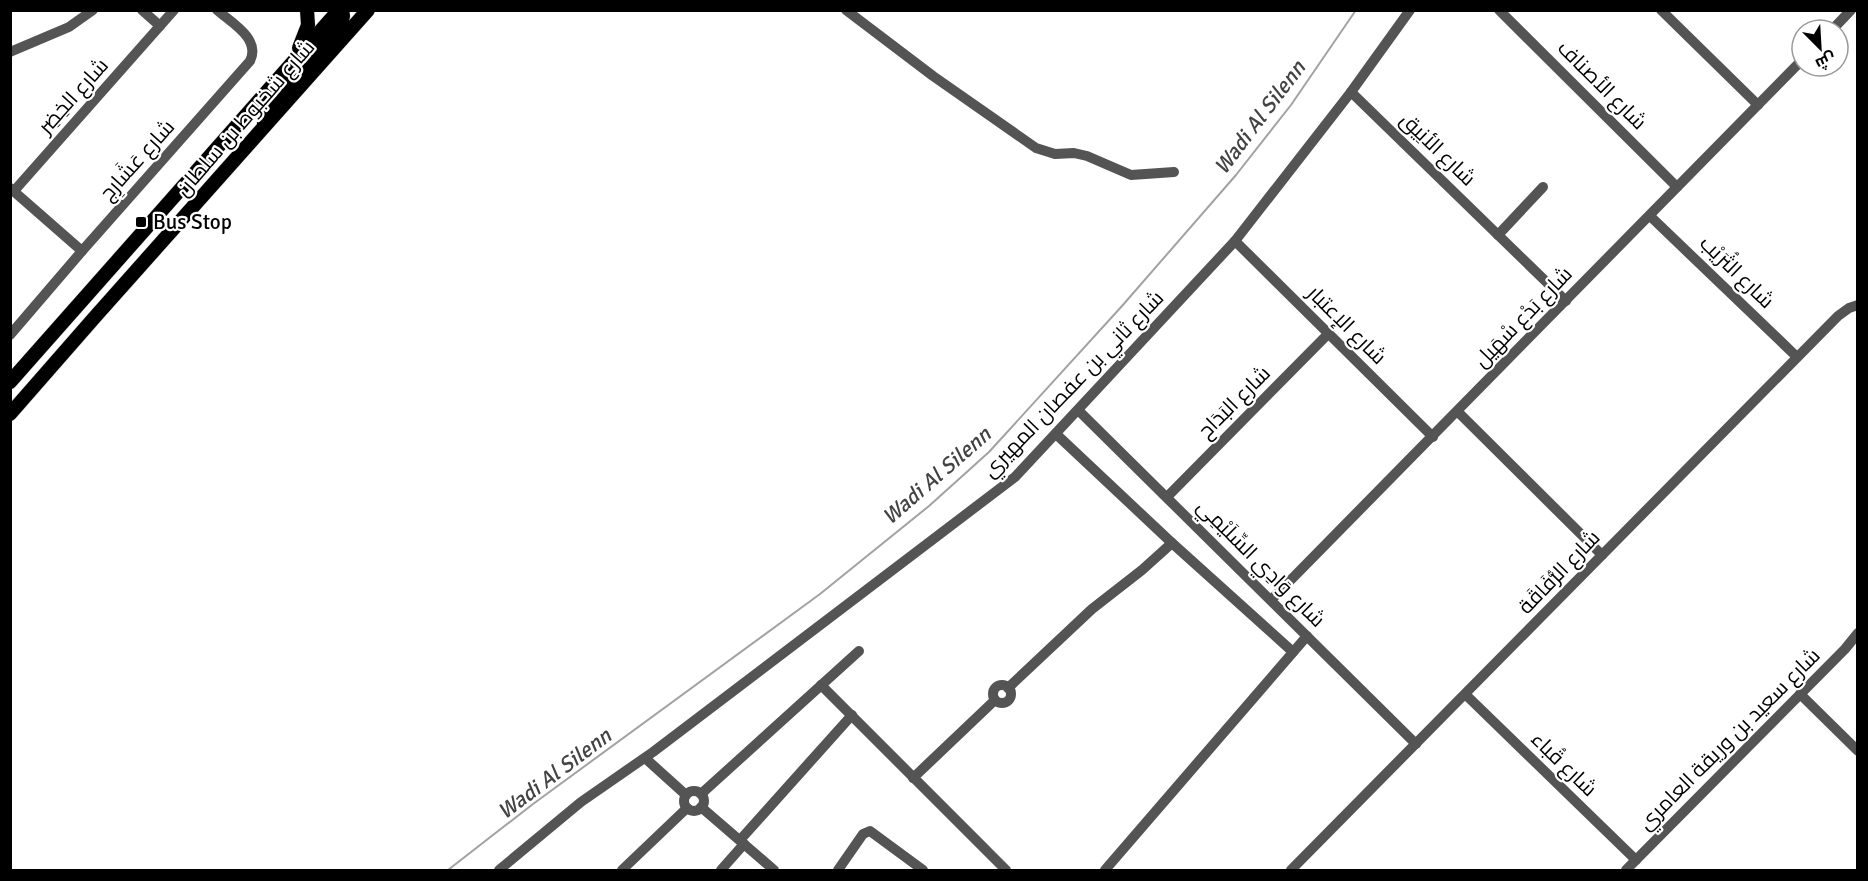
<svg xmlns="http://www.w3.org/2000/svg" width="1868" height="881" viewBox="0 0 1868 881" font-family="Signika,Cairo,sans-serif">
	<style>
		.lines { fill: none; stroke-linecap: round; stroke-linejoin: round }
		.stream { stroke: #a2a2a2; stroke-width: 2 }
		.major-casing { stroke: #dbdbdb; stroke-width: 15 }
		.minor { stroke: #545454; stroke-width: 10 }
		.major { stroke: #000; stroke-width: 14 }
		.poi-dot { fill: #000; stroke: #fff; stroke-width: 2 }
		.labels { text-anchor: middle; stroke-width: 4.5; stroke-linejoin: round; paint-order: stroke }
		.street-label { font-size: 21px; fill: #000; stroke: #fff }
		.poi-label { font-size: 21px; fill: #000; stroke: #fff; text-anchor: start }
		.water-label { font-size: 22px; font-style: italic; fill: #434343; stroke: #fff }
	</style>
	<rect width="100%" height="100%" fill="#fff"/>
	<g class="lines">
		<polyline class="stream" points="448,870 533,804 820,594 929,506 989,452 1122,306 1236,175 1291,105 1356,10"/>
		<defs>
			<g id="major">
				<polyline points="299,48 308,25 307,10"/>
				<polyline points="264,125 264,117 273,101 341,25 343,16 342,10"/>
				<polyline points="10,382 339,10"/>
				<polyline points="10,414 94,318 368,10"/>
			</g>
		</defs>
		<use href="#major" class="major-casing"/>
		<g class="minor">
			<polyline points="142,10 160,26"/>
			<polyline points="846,10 933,76 1036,148 1055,154 1074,153 1087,156 1131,175 1174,172"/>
			<polyline points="1499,10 1677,187"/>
			<polyline points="1661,10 1758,105"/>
			<polyline points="1832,30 1851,10"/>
			<polyline points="10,52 69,27 93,10"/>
			<polyline points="1351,92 1566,301"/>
			<polyline points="10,188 82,251"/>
			<polyline points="14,191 174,10"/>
			<polyline points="1650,216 1797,357"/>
			<polyline points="1498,235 1543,187"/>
			<polyline points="1235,241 1433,437"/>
			<path d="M10 335 82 251 250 61C261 39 232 23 217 10"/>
			<polyline points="1079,411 1416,744"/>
			<polyline points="1458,412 1602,555"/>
			<polyline points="1056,434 1172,543 1293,652"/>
			<polyline points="1167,497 1328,334"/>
			<polyline points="1271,600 1802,60"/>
			<polyline points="821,685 1006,870"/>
			<circle cx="1002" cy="694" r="9"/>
			<polyline points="1008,688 1092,609 1142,570 1172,543"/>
			<polyline points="1800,694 1858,751"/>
			<polyline points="1466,695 1636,860"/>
			<polyline points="645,758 686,795"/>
			<polyline points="913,778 995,700"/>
			<circle cx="694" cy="801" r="10"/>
			<polyline points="701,794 859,651"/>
			<polyline points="701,807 774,870"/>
			<polyline points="740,840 852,715"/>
			<polyline points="499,870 581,802 653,752 1015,477 1235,241 1351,92 1410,10"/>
			<polyline points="622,870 687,808"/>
			<polyline points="721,870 744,844"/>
			<polyline points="838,870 863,834 870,831 923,870"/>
			<polyline points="1105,870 1307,636"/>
			<polyline points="1291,870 1838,316 1849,308 1858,305"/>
			<polyline points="1626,870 1845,649 1858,633"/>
		</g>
		<use href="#major" class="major"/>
	</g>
	<rect class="poi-dot" x="135" y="216" width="12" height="12" rx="3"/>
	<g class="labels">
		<g class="street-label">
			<text transform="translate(1602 85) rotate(45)" y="7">شارع الأصناف</text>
			<text transform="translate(73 96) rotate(-48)" y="7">شارع الخِضِر</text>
			<text transform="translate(245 118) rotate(-49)" y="7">شارع شخبوط بن سلطان</text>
			<text transform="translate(1438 149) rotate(44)" y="7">شارع الأنِيق</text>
			<text transform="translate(137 160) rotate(-48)" y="7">شارع عَشَارِج</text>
			<text transform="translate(1737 272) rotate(44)" y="7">شارع الثُرَيْب</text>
			<text transform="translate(1523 317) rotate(-46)" y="7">شارع بَدْع سْهَيل</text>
			<text transform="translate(1347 325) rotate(45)" y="7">شارع الإعتبار</text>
			<text transform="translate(1073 384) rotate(-46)" y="7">شارع ثاني بن عفصان المهيري</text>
			<text transform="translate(1234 402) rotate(-45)" y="7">شارع البَدَاح</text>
			<text transform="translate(1261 563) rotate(45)" y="7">شارع وَادِي السِّلَيْمِي</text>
			<text transform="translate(1559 572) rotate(-46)" y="7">شارع الرُّفَاقَة</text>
			<text transform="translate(1729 739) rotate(-45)" y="7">شارع سعيد بن وريقة العامري</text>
			<text transform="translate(1564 764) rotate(44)" y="7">شارع قُباء</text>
		</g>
		<g class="poi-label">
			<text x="153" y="229">Bus Stop</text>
		</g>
		<g class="water-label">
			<text transform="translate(1259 117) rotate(-53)" y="8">Wadi Al Silenn</text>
			<text transform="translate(936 475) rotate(-41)" y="8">Wadi Al Silenn</text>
			<text transform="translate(554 773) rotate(-37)" y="8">Wadi Al Silenn</text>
		</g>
	</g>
	<rect width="1868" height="881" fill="none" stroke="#000000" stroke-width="24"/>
	<g transform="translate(1820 48) rotate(156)"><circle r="28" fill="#ffffff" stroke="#999999" stroke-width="1.5"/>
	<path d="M0-4.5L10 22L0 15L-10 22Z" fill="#000000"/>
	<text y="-9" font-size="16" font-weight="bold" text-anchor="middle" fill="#000000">ش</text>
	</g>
</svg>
